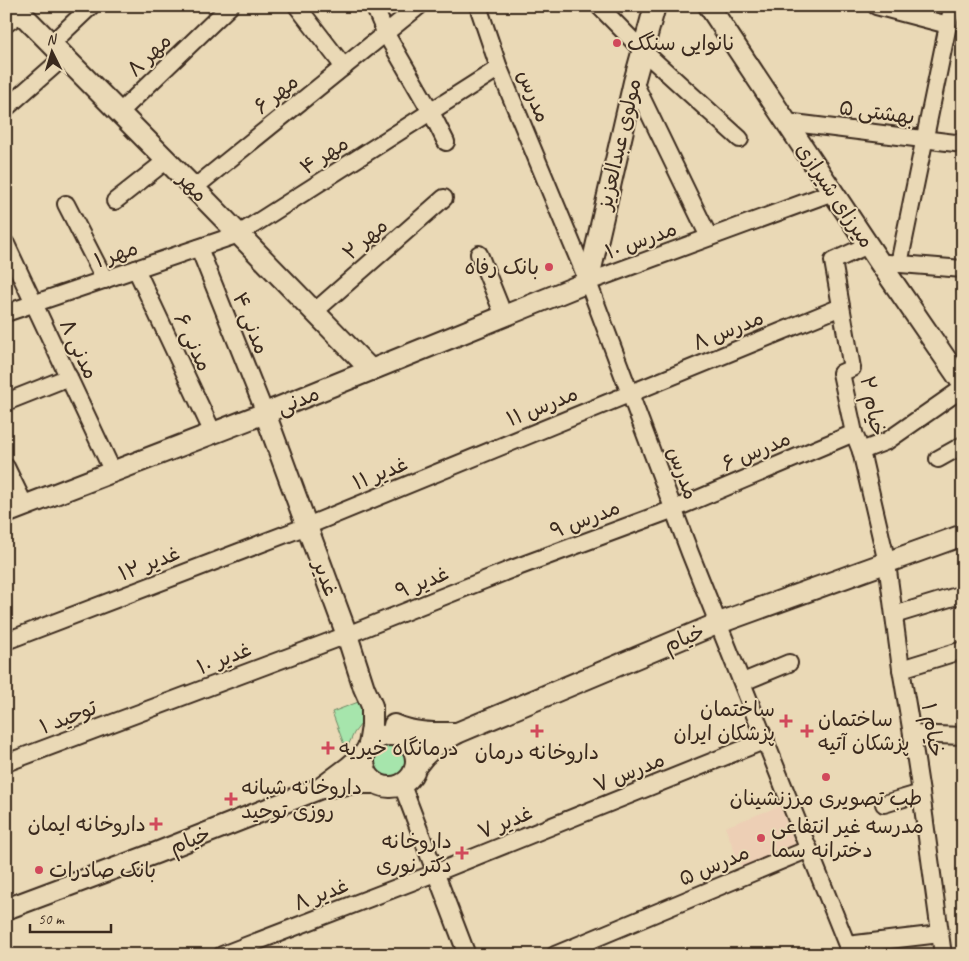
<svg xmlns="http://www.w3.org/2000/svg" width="969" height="961" viewBox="0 0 969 961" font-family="Caveat,'Playpen Sans Arabic',sans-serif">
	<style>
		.built { fill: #edcfb5 }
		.green { fill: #a6e5ac; stroke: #708865 }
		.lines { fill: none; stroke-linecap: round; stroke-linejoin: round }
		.minor-casing { stroke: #3b2a1e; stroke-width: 20 }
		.major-casing { stroke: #3b2a1e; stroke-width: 24 }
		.minor { stroke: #ead9b6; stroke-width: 16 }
		.major { stroke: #ead9b6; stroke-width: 20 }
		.poi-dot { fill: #d1495b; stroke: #ead9b6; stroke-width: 2 }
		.labels { text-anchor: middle; stroke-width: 4; stroke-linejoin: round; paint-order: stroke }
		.poi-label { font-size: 21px; fill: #3b2a1e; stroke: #ead9b6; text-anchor: start }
		.street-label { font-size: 21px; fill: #3b2a1e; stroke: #ead9b6 }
	</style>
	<rect width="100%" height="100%" fill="#ead9b6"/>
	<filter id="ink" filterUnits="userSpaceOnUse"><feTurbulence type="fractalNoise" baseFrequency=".02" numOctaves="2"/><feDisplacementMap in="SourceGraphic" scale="10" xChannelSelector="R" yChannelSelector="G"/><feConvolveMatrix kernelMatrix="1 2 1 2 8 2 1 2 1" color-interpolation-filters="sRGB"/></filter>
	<g filter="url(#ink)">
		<polygon class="built" points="780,806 797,849 742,870 725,827"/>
		<g class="green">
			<polygon points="361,701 364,720 354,733 346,750 332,712"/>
			<circle cx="390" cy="760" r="19"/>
		</g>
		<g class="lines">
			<defs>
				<g id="minor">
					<polyline points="297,6 344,67"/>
					<polyline points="374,6 386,34 431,112 446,142"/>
					<polyline points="478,6 499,68 588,282 690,553 851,955"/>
					<polyline points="599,6 642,50 740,139"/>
					<polyline points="876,6 948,25"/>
					<polyline points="6,24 21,13"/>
					<polyline points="51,44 91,6"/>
					<polyline points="634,82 709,237"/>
					<polyline points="6,108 64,57"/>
					<polyline points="119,113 230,6"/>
					<polyline points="786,122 963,144"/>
					<polyline points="194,188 419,6"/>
					<polyline points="115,201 167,160"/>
					<polyline points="66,204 105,280"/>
					<polyline points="6,244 113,472"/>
					<polyline points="868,245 833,261 852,368 841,373 854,433 861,451 887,563 901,669 912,734 921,793 943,955"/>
					<polyline points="199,248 265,413"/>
					<polyline points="479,254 504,316"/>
					<polyline points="888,263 963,269"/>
					<polyline points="899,264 948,25 953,6"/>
					<polyline points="136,269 213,433"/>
					<polyline points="588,282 833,192"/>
					<polyline points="314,312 444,198"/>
					<polyline points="6,313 239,234 499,68"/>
					<polyline points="6,402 69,377"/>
					<polyline points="861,451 887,441 963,388"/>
					<polyline points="938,459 963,445"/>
					<polyline points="6,467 25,506"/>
					<polyline points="894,615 963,594"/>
					<polyline points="6,641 307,526 841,307"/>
					<polyline points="901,669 963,650"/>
					<polyline points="743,682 789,663"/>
					<polyline points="912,734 963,736"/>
					<polyline points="6,763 347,635 512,569 674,509 854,433"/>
					<polyline points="402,785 467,955"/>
					<polyline points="884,804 921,793"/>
					<polyline points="847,945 940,934"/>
					<polyline points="222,955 435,873 766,740"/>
					<polyline points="555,955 809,849"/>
				</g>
				<g id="major">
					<polyline points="14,6 194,188 371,370"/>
					<polyline points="709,6 880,263 963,384"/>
					<polyline points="265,413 347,635 364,688 372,706 372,726 369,745"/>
					<polyline points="6,513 265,413 588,282 634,82 655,6"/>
					<path d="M394 725C414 734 436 733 457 733"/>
					<circle cx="390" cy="761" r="26"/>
					<path d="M417 765C429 748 440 743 457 733L719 623 963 535"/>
					<polyline points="323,788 355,783 376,783"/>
					<polyline points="6,909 156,853 321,788 349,767 365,753"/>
				</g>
			</defs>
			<use href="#minor" class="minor-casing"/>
			<use href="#major" class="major-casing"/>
			<use href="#minor" class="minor"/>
			<use href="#major" class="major"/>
		</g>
	</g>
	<g class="poi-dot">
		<circle cx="617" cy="43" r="5"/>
		<circle cx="549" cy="267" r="5"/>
		<path d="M783.5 713.5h5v5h5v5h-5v5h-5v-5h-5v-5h5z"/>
		<path d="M534.5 723.5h5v5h5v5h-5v5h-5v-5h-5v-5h5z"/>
		<path d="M804.5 723.5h5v5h5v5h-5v5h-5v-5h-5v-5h5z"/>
		<path d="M325.5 740.5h5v5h5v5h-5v5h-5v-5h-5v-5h5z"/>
		<circle cx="826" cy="777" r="5"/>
		<path d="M228.5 791.5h5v5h5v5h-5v5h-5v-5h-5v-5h5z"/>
		<path d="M153.5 816.5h5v5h5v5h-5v5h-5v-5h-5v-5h5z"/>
		<circle cx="761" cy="838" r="5"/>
		<path d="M459.5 845.5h5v5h5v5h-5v5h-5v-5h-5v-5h5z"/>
		<circle cx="39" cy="870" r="5"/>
	</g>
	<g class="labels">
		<g class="poi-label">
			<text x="627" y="50">نانوایی سنگک</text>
			<text x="539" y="274" text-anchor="end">بانک رفاه</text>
			<text x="775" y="716" text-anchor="end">ساختمان<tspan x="775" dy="24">پزشکان ایران</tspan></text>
			<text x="818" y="726">ساختمان<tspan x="818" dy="24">پزشکان آتیه</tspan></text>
			<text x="339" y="755">درمانگاه خیریه</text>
			<text x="537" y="759" text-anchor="middle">داروخانه درمان</text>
			<text x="241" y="794">داروخانه شبانه<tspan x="241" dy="24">روزی توحید</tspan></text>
			<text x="826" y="805" text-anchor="middle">طب تصویری مرزنشینان</text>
			<text x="146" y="831" text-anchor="end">داروخانه ایمان</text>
			<text x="771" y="833">مدرسه غیر انتفاعی<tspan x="771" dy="24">دخترانه سما</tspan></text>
			<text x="452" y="848" text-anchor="end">داروخانه<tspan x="452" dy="24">دکتر نوری</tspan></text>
			<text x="49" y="877">بانک صادرات</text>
		</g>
		<g class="street-label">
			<text transform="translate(149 55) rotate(-44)" y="7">مهر ۸</text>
			<text transform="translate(276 94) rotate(-39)" y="7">مهر ۶</text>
			<text transform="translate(534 96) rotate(68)" y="7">مدرس</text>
			<text transform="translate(877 112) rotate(8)" y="7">بهشتی ۵</text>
			<text transform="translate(619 144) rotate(-77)" y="7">مولوی عبدالعزیز</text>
			<text transform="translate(324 155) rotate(-33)" y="7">مهر ۴</text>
			<text transform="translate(193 187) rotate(46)" y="7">مهر</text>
			<text transform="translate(835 195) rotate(56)" y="7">میرزای شیرازی</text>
			<text transform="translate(365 239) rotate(-41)" y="7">مهر ۲</text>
			<text transform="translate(641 240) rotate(-20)" y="7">مدرس ۱۰</text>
			<text transform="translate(116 254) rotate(-19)" y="7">مهر ۱</text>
			<text transform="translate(251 323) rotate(68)" y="7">مدنی ۴</text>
			<text transform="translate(728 330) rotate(-22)" y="7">مدرس ۸</text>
			<text transform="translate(193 342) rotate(65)" y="7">مدنی ۶</text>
			<text transform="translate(79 349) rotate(65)" y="7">مدنی ۸</text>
			<text transform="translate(298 400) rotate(-22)" y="7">مدنی</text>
			<text transform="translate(542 406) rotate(-22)" y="7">مدرس ۱۱</text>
			<text transform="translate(873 406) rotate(79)" y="7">خیام ۲</text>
			<text transform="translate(756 451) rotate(-23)" y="7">مدرس ۶</text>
			<text transform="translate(380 473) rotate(-22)" y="7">غدیر ۱۱</text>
			<text transform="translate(683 473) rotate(70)" y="7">مدرس</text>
			<text transform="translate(585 519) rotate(-21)" y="7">مدرس ۹</text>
			<text transform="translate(149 563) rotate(-21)" y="7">غدیر ۱۲</text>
			<text transform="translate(326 578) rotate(70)" y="7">غدیر</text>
			<text transform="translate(422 582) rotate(-22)" y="7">غدیر ۹</text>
			<text transform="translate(684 638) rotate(-23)" y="7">خیام</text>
			<text transform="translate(224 658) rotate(-21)" y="7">غدیر ۱۰</text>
			<text transform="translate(68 717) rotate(-21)" y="7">توحید ۱</text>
			<text transform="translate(933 730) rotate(81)" y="7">خیام ۱</text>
			<text transform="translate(629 772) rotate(-22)" y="7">مدرس ۷</text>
			<text transform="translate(505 822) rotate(-22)" y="7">غدیر ۷</text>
			<text transform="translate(190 840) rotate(-22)" y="7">خیام</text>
			<text transform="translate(714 865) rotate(-23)" y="7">مدرس ۵</text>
			<text transform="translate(321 894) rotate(-21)" y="7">غدیر ۸</text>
		</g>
	</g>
	<rect width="969" height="961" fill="none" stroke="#ead9b6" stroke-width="25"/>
	<rect x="12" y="12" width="944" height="936" fill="none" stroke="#3b2a1e" stroke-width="2" filter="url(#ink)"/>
	<g transform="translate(52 52) rotate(355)" stroke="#ead9b6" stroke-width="4" paint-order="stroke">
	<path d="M0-4L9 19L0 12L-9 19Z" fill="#3b2a1e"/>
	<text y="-8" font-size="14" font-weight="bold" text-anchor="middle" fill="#3b2a1e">N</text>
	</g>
	<path d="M30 924v8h81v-8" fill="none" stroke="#3b2a1e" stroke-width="2.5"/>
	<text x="38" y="924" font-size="15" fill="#3b2a1e" stroke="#ead9b6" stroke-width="4" paint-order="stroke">50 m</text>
</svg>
